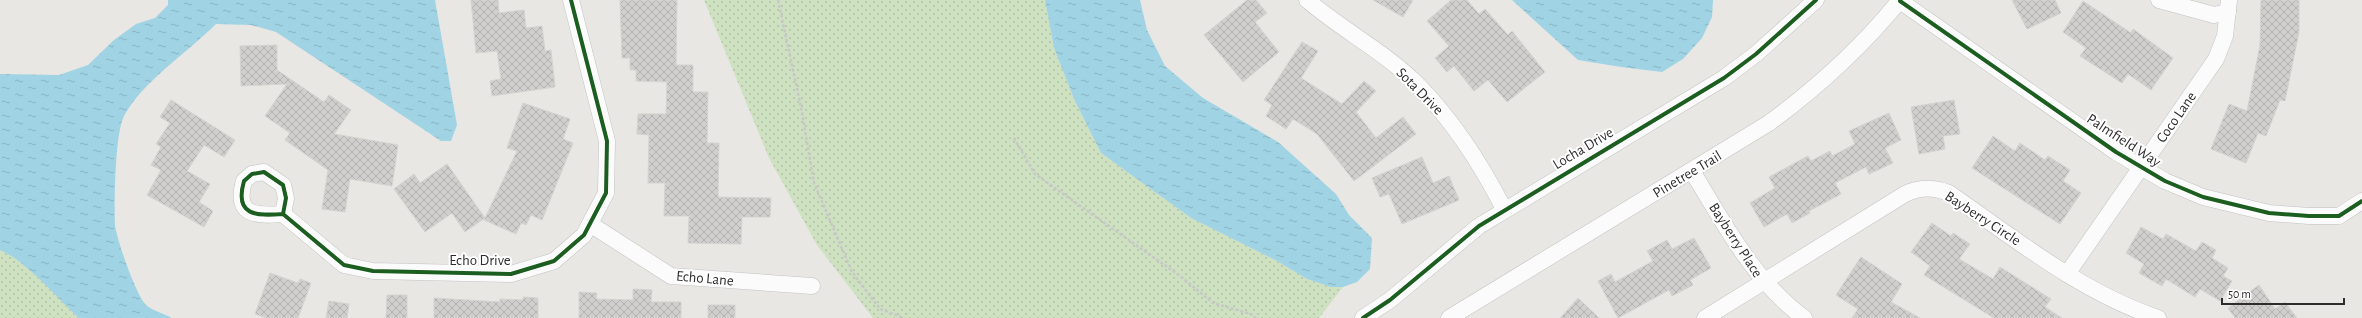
<svg xmlns="http://www.w3.org/2000/svg" width="2362" height="318" viewBox="0 0 2362 318" font-family="'Alegreya Sans',sans-serif">
	<style>
		.grass { fill: url(#grass-dots) }
		.water { fill: url(#water-ripples) }
		.building { fill: url(#building-cross-hatch); stroke: #d4d3d0 }
		.lines { fill: none; stroke-linecap: round; stroke-linejoin: round }
		.minor-casing { stroke: #c2c2c2; stroke-width: 17 }
		.path { stroke: #c7c7c7; stroke-width: 2.5; stroke-dasharray: 3 2; stroke-linecap: butt }
		.minor { stroke: #fcfbfb; stroke-width: 16 }
		.cycleway-casing { stroke: #fff; stroke-width: 6 }
		.cycleway { stroke: #1b5e20; stroke-width: 4 }
		.labels { text-anchor: middle; stroke-width: 4; stroke-linejoin: round; paint-order: stroke }
		.street-label { font-size: 15px; fill: #2d2d2d; stroke: #fff }
	</style>
	<defs>
		<pattern id="grass-dots" width="8" height="8" patternUnits="userSpaceOnUse"><rect width="8" height="8" fill="#cee1c1"/><path d="M2 2h.1M6 6h.1" fill="none" stroke="#b1c1a6" stroke-width="1.8" stroke-linecap="round"/></pattern>
		<pattern id="water-ripples" width="26" height="14" patternUnits="userSpaceOnUse"><rect width="26" height="14" fill="#a0d3e3"/><path d="M2 4q2-2 4 0t4 0M15 11q2-2 4 0t4 0" fill="none" stroke="#8ab5c3"/></pattern>
		<pattern id="building-cross-hatch" width="8" height="8" patternUnits="userSpaceOnUse"><rect width="8" height="8" fill="#d1cfcd"/><path d="M0 0l8 8M0 8l8-8" fill="none" stroke="#b4b2b0"/></pattern>
	</defs>
	<rect width="100%" height="100%" fill="#e9e7e4"/>
	<g class="grass">
		<polygon points="704,0 1045,0 1054,48 1074,99 1101,153 1191,218 1277,261 1307,279 1331,287 1343,287 1319,318 873,318 817,245 769,158"/>
		<path d="M0 250C26 261 57 298 79 318H0Z"/>
	</g>
	<g class="water">
		<path d="M168 0H435L457 125 451 141H441L276 32 251 25 216 24C187 53 143 81 124 116 115 133 114 203 115 225 117 240 136 296 147 306 154 311 165 314 172 318H79C57 298 26 261 0 250V74L59 75 88 65 114 40 136 24 155 18 168 5Z"/>
		<polygon points="1045,0 1140,0 1147,30 1165,66 1203,98 1278,142 1336,194 1349,215 1372,238 1370,269 1357,282 1343,287 1331,287 1307,279 1277,261 1191,218 1101,153 1074,99 1054,48"/>
		<polygon points="1512,0 1713,0 1712,17 1702,38 1683,59 1662,72 1621,67 1578,60"/>
	</g>
	<g class="building">
		<polygon points="471,0 498,0 499,13 524,10 526,28 542,26 545,51 551,50 555,87 492,96 490,81 501,79 497,51 476,53"/>
		<polygon points="620,0 677,0 676,65 693,65 693,92 708,92 707,143 719,143 718,197 771,198 770,217 742,217 741,244 688,243 689,216 664,216 665,183 648,183 649,135 637,134 638,114 666,114 667,82 636,81 636,70 630,70 630,58 622,58"/>
		<polygon points="1247,0 1256,0 1267,13 1255,22 1279,52 1243,82 1204,35"/>
		<polygon points="1373,0 1413,0 1403,17"/>
		<polygon points="1451,0 1467,0 1479,14 1485,9 1508,35 1512,31 1545,72 1507,102 1488,80 1474,91 1454,66 1447,72 1435,58 1449,46 1427,21"/>
		<polygon points="2012,0 2055,0 2061,13 2027,29"/>
		<polygon points="2261,0 2299,0 2299,32 2285,101 2280,100 2266,136 2258,133 2246,163 2211,149 2229,104 2247,111 2260,45"/>
		<polygon points="2083,1 2131,33 2133,29 2173,58 2151,90 2128,74 2122,83 2080,56 2086,48 2063,32"/>
		<polygon points="1302,42 1318,51 1301,78 1342,104 1364,81 1376,91 1356,112 1376,138 1403,117 1416,134 1354,181 1317,134 1293,119 1286,129 1266,116 1272,105 1264,100"/>
		<polygon points="277,45 277,70 324,102 329,95 351,110 334,134 398,145 392,186 350,179 345,212 322,209 328,170 285,140 290,133 265,116 287,84 241,86 240,46"/>
		<polygon points="171,100 235,140 224,157 204,145 187,171 210,184 199,202 213,211 204,227 147,195 161,170 151,165 161,147 156,144 170,123 160,117"/>
		<polygon points="1954,100 1960,134 1943,136 1945,149 1919,154 1911,107"/>
		<polygon points="523,103 570,119 563,139 573,143 542,220 531,215 526,225 521,223 516,234 484,220 485,218 465,232 452,213 425,232 394,189 414,174 420,183 447,164 485,218 517,151 507,148"/>
		<polygon points="1889,113 1901,140 1885,148 1893,163 1869,174 1866,167 1835,183 1841,194 1809,211 1810,213 1792,223 1787,214 1764,227 1750,203 1775,188 1769,177 1808,156 1811,161 1830,151 1832,156 1855,144 1849,131"/>
		<polygon points="1993,136 2015,151 2020,143 2045,160 2048,156 2070,170 2063,181 2081,193 2060,224 1972,168"/>
		<polygon points="1422,157 1433,183 1449,176 1459,200 1402,224 1389,194 1380,197 1372,178"/>
		<polygon points="1932,223 1951,236 1953,233 1970,244 1959,259 1993,279 2000,267 2051,299 2045,307 2062,318 1994,318 1924,275 1930,266 1911,252"/>
		<polygon points="2141,227 2163,239 2166,234 2196,251 2202,242 2216,250 2212,258 2228,268 2223,276 2232,281 2220,301 2200,289 2195,297 2166,279 2162,286 2139,273 2144,264 2126,253"/>
		<polygon points="1694,238 1711,268 1690,280 1693,285 1672,296 1669,290 1618,318 1598,281 1611,274 1615,282 1653,261 1647,251 1667,240 1672,249"/>
		<polygon points="1861,257 1902,284 1891,302 1920,318 1852,318 1858,309 1836,295"/>
		<polygon points="270,273 298,283 300,279 311,283 298,318 267,318 255,314"/>
		<polygon points="2259,285 2275,309 2285,302 2297,318 2235,318 2228,308"/>
		<polygon points="633,289 652,290 651,302 681,302 681,318 579,318 579,292 597,293 596,299 633,300"/>
		<polygon points="387,295 407,295 407,318 386,318"/>
		<polygon points="523,297 538,298 538,318 434,318 434,298 500,302 500,299 523,300"/>
		<polygon points="1578,298 1599,318 1560,318"/>
		<polygon points="329,301 349,304 347,318 326,318"/>
		<rect x="708" y="305" width="27" height="13"/>
	</g>
	<g class="lines">
		<defs>
			<g id="minor">
				<path d="M1307 0C1342 30 1385 52 1418 85 1454 122 1481 164 1504 209"/>
				<polyline points="2159,0 2214,15 2228,12"/>
				<polyline points="1900,1 2116,152 2165,181 2203,197 2269,213 2309,216 2339,216 2362,201"/>
				<path d="M1692 171C1725 225 1753 280 1804 318"/>
				<path d="M283 214 286 198 283 185 264 172 252 174 244 181C234 216 256 216 283 214L344 265 373 271 511 274 554 261 584 235 606 193 607 141 571 0"/>
				<polyline points="590,224 671,276 812,286"/>
				<polyline points="2067,274 2216,59 2225,36 2229,0"/>
				<polyline points="1363,318 1390,300 1479,226 1724,78 1756,54 1816,0"/>
				<path d="M1449 318 1769 123C1818 87 1862 47 1900 0"/>
				<path d="M1705 318 1905 194C1920 187 1933 187 1949 193 2015 239 2081 292 2158 318"/>
			</g>
		</defs>
		<use href="#minor" class="minor-casing"/>
		<g class="path">
			<polyline points="778,0 801,107 814,183 852,272 880,309 904,318"/>
			<polyline points="1014,138 1035,174 1180,276 1213,303 1251,314 1256,318"/>
		</g>
		<use href="#minor" class="minor"/>
		<defs>
			<g id="cycleway">
				<polyline points="1900,1 2116,152 2165,181 2203,197 2269,213 2309,216 2339,216 2362,201"/>
				<path d="M283 214 286 198 283 185 264 172 252 174 244 181C234 216 256 216 283 214L344 265 373 271 511 274 554 261 584 235 606 193 607 141 571 0"/>
				<polyline points="1363,318 1390,300 1479,226 1724,78 1756,54 1816,0"/>
			</g>
		</defs>
		<use href="#cycleway" class="cycleway-casing"/>
		<use href="#cycleway" class="cycleway"/>
	</g>
	<g class="labels">
		<g class="street-label">
			<text transform="translate(1420 91) rotate(45)" y="5">Sota Drive</text>
			<text transform="translate(2176 117) rotate(-55)" y="5">Coco Lane</text>
			<text transform="translate(2124 140) rotate(33)" y="5">Palmfield Way</text>
			<text transform="translate(1583 148) rotate(-31)" y="5">Locha Drive</text>
			<text transform="translate(1687 174) rotate(-31)" y="5">Pinetree Trail</text>
			<text transform="translate(1983 218) rotate(33)" y="5">Bayberry Circle</text>
			<text transform="translate(1736 240) rotate(57)" y="5">Bayberry Place</text>
			<text x="480" y="265">Echo Drive</text>
			<text transform="translate(705 278) rotate(5)" y="5">Echo Lane</text>
		</g>
	</g>
	<path d="M2222 298v6h122v-6" fill="none" stroke="#2d2d2d" stroke-width="2"/>
	<text x="2228" y="298" font-size="12" fill="#2d2d2d" stroke="#ffffff" stroke-width="3" paint-order="stroke">50 m</text>
</svg>
